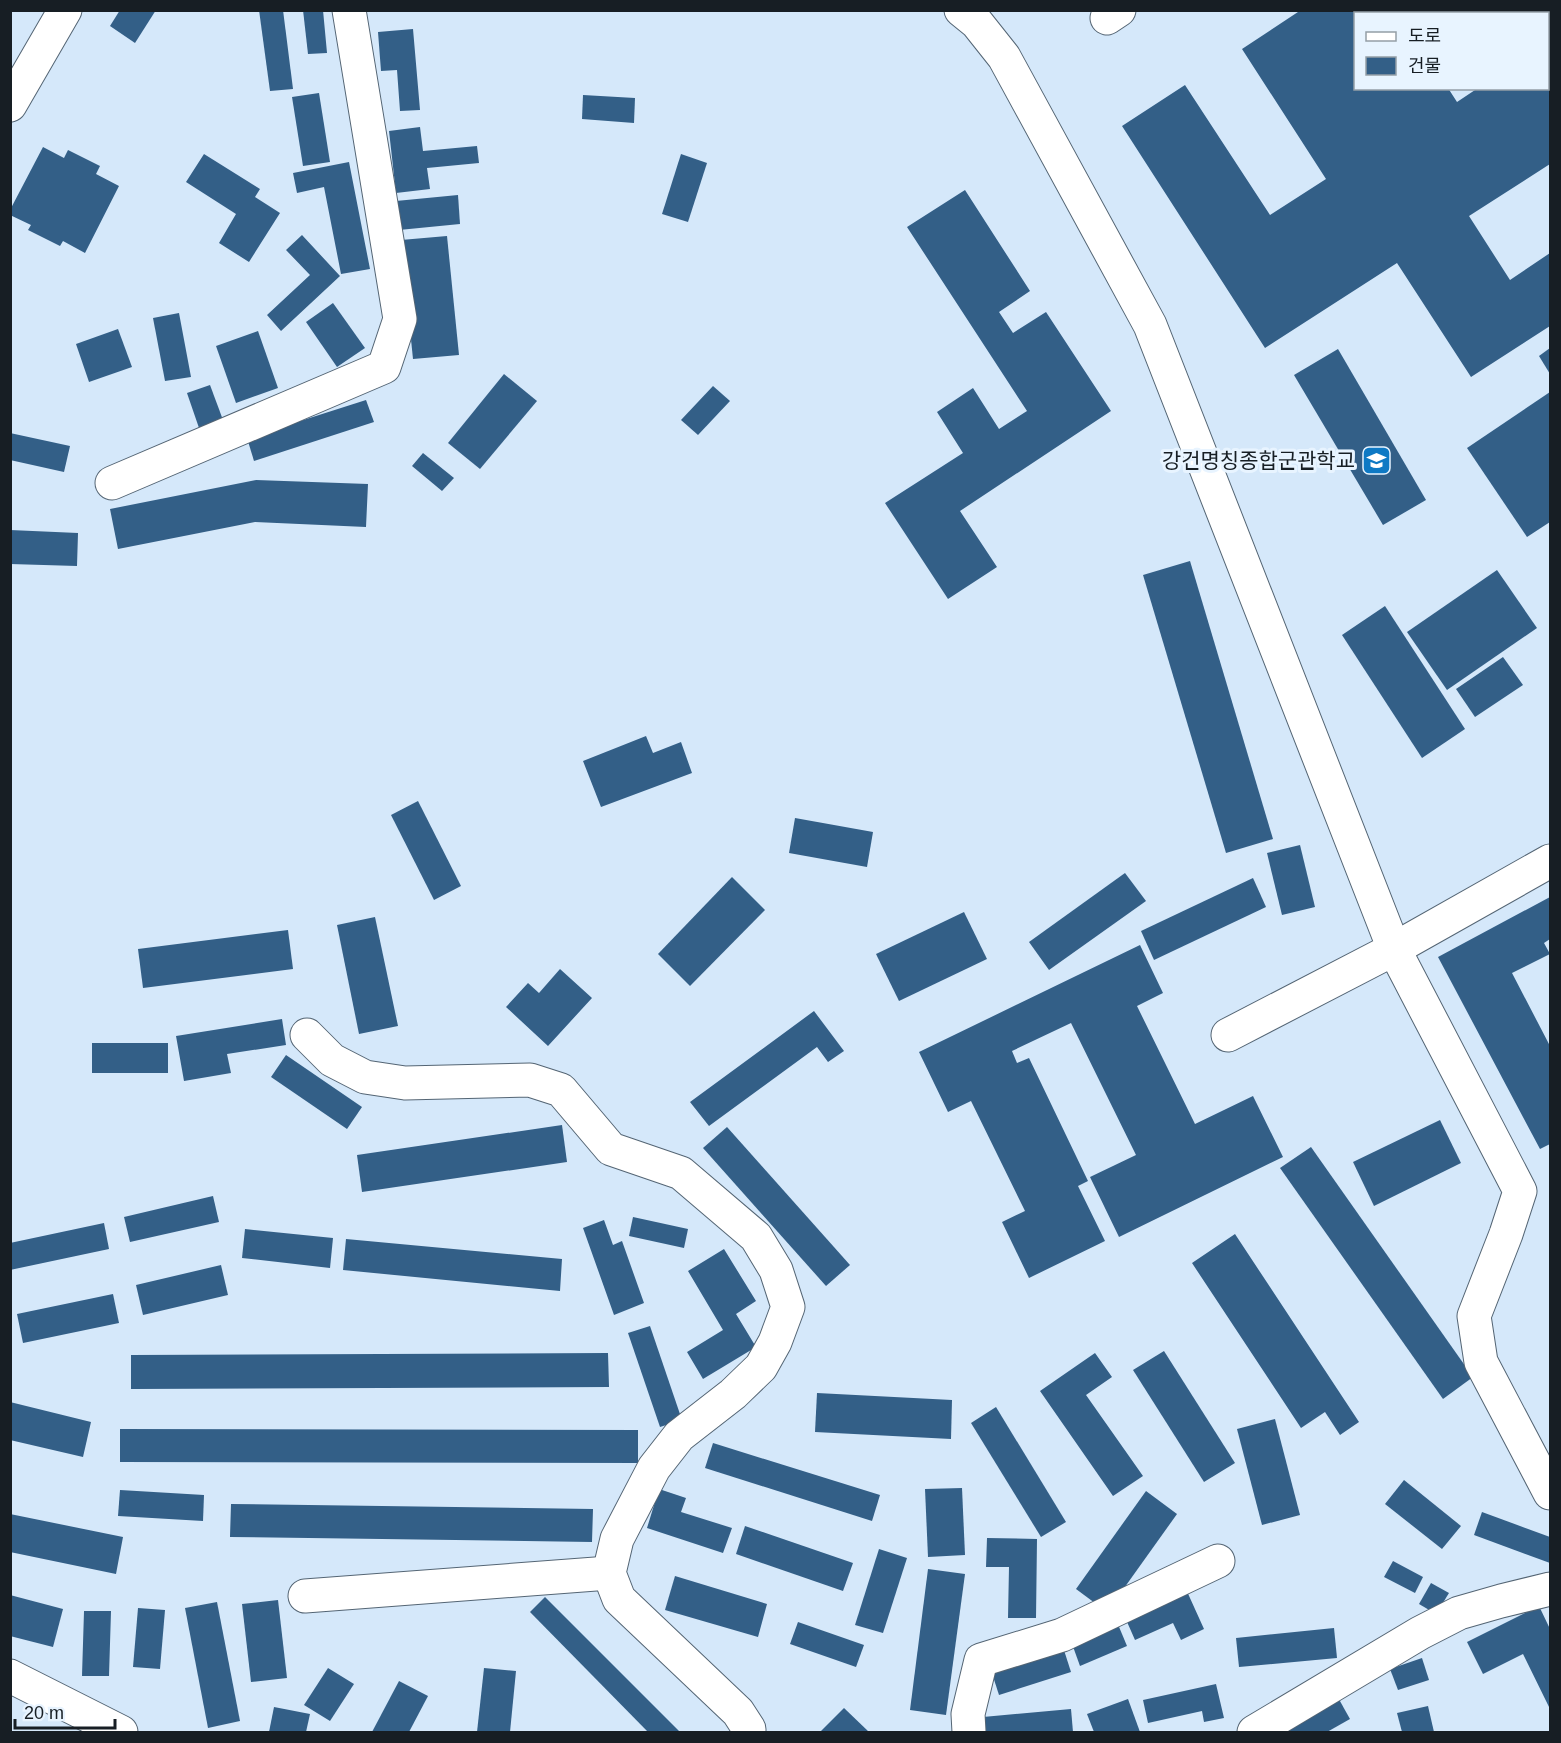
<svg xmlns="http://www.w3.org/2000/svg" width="1561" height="1743" viewBox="0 0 1561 1743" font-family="Arial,'Noto Sans KR',sans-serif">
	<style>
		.building { fill: #335f87 }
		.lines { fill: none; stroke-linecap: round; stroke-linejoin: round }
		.minor-casing { stroke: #546574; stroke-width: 35 }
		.minor { stroke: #fff; stroke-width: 33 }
		.labels { text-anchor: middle; stroke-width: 6; stroke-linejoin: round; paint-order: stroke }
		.poi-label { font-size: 21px; fill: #171e24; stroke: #e8f4ff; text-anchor: end }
	</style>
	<rect width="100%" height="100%" fill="#d5e8fa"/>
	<g class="building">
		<polygon points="120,10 156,10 135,43 110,26"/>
		<polygon points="259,10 283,10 293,89 270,91"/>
		<polygon points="303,10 323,10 327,53 308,54"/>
		<polygon points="1301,10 1397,10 1399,14 1356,14 1356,88 1448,88 1457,102 1478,88 1548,88 1548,14 1461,14 1459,10 1550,10 1550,164 1469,216 1510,280 1550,253 1550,326 1471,377 1397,263 1265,348 1122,126 1185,85 1270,215 1326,179 1242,49"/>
		<polygon points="413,29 420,110 400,111 397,70 381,71 378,32"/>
		<polygon points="319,93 330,162 303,166 292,97"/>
		<polygon points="583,95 635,98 634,123 582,119"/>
		<polygon points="420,127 423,151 477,146 479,163 427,168 430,189 396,193 389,131"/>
		<polygon points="43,147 64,158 68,150 100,166 96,174 119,186 85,253 63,241 60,246 28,230 31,225 10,215 10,210"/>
		<polygon points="204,154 260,189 255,197 280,213 249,262 219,243 236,214 186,182"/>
		<polygon points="681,154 707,163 688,222 662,214"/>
		<polygon points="349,162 370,269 341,274 324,187 297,193 293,173"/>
		<polygon points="965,190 1030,291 999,312 1013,333 1046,312 1111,411 960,511 997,567 948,599 885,503 963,453 937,412 973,388 999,429 1027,411 907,227"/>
		<polygon points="458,195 460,224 399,230 396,201"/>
		<polygon points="302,235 340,276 281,331 267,315 310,275 286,250"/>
		<polygon points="447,236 459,355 413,359 401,240"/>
		<polygon points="333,303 365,348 337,367 306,322"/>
		<polygon points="179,313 191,377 165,381 153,318"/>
		<polygon points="118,329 132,367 89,382 76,344"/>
		<polygon points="258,331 278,388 236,403 216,346"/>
		<polygon points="1550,348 1550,374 1539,356"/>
		<polygon points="1338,349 1426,500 1383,525 1294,375"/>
		<polygon points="504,374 537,401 480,469 448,443"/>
		<polygon points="210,385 223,420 199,428 187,393"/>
		<polygon points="713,386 730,401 698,435 681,420"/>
		<polygon points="1550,392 1550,522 1527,537 1467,448"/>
		<polygon points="366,400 374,422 254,461 247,438"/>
		<polygon points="10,433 70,446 64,472 10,460"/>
		<polygon points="423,453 454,478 442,491 412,466"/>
		<polygon points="256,480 368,484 366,527 255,522 118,549 110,509"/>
		<polygon points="10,530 78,533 77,566 10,564"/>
		<polygon points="1190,561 1273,839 1226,853 1143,575"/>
		<polygon points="1497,570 1537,628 1447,690 1407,632"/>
		<polygon points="1385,606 1465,729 1422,758 1342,635"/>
		<polygon points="1503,657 1523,685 1475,717 1456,689"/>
		<polygon points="646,736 653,753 681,742 692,773 601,807 583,761"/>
		<polygon points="418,801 461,886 434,900 391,815"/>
		<polygon points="795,818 873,832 867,867 789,853"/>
		<polygon points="1300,845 1315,907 1282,915 1267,853"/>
		<polygon points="1125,873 1146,901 1049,970 1029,942"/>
		<polygon points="732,877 765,910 690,986 658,954"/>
		<polygon points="1253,878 1266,907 1154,960 1141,931"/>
		<polygon points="1550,897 1550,939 1544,943 1550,954 1512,973 1550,1046 1550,1144 1540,1149 1438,957"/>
		<polygon points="964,912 987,959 899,1001 876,954"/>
		<polygon points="375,917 398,1026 359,1034 337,925"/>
		<polygon points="288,930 293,969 143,988 138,949"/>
		<polygon points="1140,945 1163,993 1137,1006 1195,1124 1253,1096 1283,1157 1119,1237 1090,1177 1136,1155 1071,1023 1012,1051 1017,1063 1029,1058 1088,1181 1078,1186 1105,1241 1029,1278 1002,1222 1025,1211 971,1101 948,1112 919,1052"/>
		<polygon points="560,969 592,998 548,1046 506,1007 528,983 539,993"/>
		<polygon points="814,1011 844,1051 828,1062 817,1047 709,1126 690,1102"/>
		<polygon points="282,1019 286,1045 227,1054 231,1073 184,1081 176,1036"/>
		<rect x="92" y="1043" width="76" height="30"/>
		<polygon points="286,1055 362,1107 347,1129 271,1077"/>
		<polygon points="1440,1120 1461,1163 1374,1206 1353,1162"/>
		<polygon points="562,1125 567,1162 362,1192 357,1155"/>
		<polygon points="727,1127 850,1265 826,1286 703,1148"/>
		<polygon points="1311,1147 1473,1377 1443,1399 1280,1168"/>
		<polygon points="213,1196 219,1222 130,1242 124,1217"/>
		<polygon points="633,1217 688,1229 684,1248 629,1236"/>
		<polygon points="604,1220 613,1245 622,1241 644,1303 614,1315 583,1228"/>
		<polygon points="104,1223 109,1249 10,1270 10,1243"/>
		<polygon points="245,1229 333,1238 330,1268 242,1258"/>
		<polygon points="1235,1234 1359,1422 1340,1435 1325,1412 1301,1428 1192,1263"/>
		<polygon points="346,1239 562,1259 560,1291 343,1270"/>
		<polygon points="724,1249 756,1301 736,1314 756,1347 703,1379 687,1352 723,1330 688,1271"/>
		<polygon points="221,1265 228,1295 143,1315 136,1285"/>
		<polygon points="113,1294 119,1323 23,1343 17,1314"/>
		<polygon points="650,1326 682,1420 660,1427 628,1333"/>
		<polygon points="1164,1351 1235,1463 1204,1482 1133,1370"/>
		<polygon points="608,1353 609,1387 131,1389 131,1355"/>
		<polygon points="1095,1353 1112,1377 1086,1395 1143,1476 1113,1496 1040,1391"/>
		<polygon points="817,1393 952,1400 951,1439 815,1432"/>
		<polygon points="10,1402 91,1422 83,1457 10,1440"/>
		<polygon points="996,1407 1066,1522 1041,1537 971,1423"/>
		<polygon points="1275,1419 1300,1515 1262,1525 1237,1429"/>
		<polygon points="120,1429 638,1430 638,1463 120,1462"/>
		<polygon points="713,1443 880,1495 872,1521 705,1468"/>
		<polygon points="1404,1480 1461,1526 1442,1549 1385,1504"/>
		<polygon points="962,1488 965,1555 928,1557 925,1489"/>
		<polygon points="659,1489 686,1498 681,1512 732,1528 723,1553 647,1528"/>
		<polygon points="120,1490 204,1495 203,1521 118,1516"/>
		<polygon points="1146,1491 1177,1514 1107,1612 1076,1589"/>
		<polygon points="231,1504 593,1509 592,1542 230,1537"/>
		<polygon points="1482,1512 1550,1537 1550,1563 1474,1535"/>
		<polygon points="10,1514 123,1537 116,1574 10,1552"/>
		<polygon points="745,1526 853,1563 843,1591 736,1554"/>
		<polygon points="987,1538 1037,1539 1036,1618 1008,1618 1009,1567 986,1567"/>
		<polygon points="879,1549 907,1558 883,1633 855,1625"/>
		<polygon points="1393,1561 1423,1577 1415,1593 1384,1577"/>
		<polygon points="928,1569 965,1574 946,1715 910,1710"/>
		<polygon points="675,1576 767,1604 758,1637 665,1610"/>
		<polygon points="1431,1583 1449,1593 1436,1614 1419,1604"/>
		<polygon points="1185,1587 1204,1629 1181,1640 1173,1623 1135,1640 1124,1615"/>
		<polygon points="10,1595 63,1609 53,1647 10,1636"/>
		<polygon points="545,1597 680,1732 648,1732 530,1612"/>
		<polygon points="278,1600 287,1678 251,1682 242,1604"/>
		<polygon points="217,1602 240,1721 208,1728 185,1608"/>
		<polygon points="1539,1606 1550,1629 1550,1709 1523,1654 1483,1674 1467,1642"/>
		<polygon points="138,1608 165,1610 160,1669 133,1667"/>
		<polygon points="84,1611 111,1611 109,1676 82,1676"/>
		<polygon points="798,1622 864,1645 856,1667 790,1644"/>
		<polygon points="1117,1622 1127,1646 1080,1666 1071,1641"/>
		<polygon points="1334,1628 1337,1658 1239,1667 1236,1638"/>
		<polygon points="1062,1644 1071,1672 999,1695 990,1667"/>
		<polygon points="1422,1658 1429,1680 1398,1690 1390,1669"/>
		<polygon points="328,1668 354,1684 330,1721 304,1705"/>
		<polygon points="484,1668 516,1671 510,1732 477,1732"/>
		<polygon points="399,1681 428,1696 409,1732 372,1732"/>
		<polygon points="1216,1684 1224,1718 1204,1722 1202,1711 1148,1723 1143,1700"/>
		<polygon points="1336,1694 1350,1719 1327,1732 1268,1732"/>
		<polygon points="1128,1699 1140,1732 1094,1732 1087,1714"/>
		<polygon points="1428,1706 1434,1732 1402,1732 1397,1713"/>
		<polygon points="274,1707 310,1714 306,1732 269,1732"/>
		<polygon points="844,1708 869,1732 820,1732"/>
		<polygon points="1071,1709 1073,1732 984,1732 983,1717"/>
	</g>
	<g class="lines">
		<defs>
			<g id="minor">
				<polyline points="961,10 977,23 1004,57 1150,325 1394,949 1228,1035"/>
				<polyline points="1107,18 1119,10"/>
				<polyline points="10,105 65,10"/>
				<polyline points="112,483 384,367 400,319 349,10"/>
				<polyline points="1550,861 1394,949 1520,1191 1506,1234 1474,1316 1481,1362 1550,1493"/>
				<polyline points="307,1035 332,1060 365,1077 405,1083 530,1080 561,1090 611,1149 681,1173 756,1237 776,1270 788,1307 775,1342 761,1367 733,1394 679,1436 654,1468 617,1539 609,1573 619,1599 738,1712 749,1729 749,1732"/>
				<polyline points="305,1596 609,1573"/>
				<polyline points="10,1676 121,1732"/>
				<polyline points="969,1732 968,1714 981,1660 1062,1635 1218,1561"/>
				<polyline points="1254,1732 1420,1633 1459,1613 1501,1601 1550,1589"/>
			</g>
		</defs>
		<use href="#minor" class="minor-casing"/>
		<use href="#minor" class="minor"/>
	</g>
	<defs>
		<symbol id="university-square" viewBox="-11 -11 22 22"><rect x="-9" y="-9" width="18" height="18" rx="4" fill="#0e79c4" stroke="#e8f4ff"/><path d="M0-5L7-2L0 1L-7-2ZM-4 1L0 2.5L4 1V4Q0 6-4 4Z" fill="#fff"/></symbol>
	</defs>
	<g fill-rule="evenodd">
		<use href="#university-square" x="1360" y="444" width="33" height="33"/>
	</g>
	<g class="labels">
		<g class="poi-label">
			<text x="1355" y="468">강건명칭종합군관학교</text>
		</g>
	</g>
	<rect width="1561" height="1743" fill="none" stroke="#171e24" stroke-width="24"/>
	<rect x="1354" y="12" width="195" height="78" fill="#e8f4ff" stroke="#949ea7" stroke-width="1.5"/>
	<rect x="1366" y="32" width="30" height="9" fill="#ffffff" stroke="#949ea7" stroke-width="1.5"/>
	<text x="1408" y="42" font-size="18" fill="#171e24">도로</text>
	<rect x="1366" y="57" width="30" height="18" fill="#335f87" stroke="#949ea7" stroke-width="1.5"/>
	<text x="1408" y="72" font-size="18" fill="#171e24">건물</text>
	<path d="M15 1719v9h100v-9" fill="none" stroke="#171e24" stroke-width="3"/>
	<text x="24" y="1719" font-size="18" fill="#171e24" stroke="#e8f4ff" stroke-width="4.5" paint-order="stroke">20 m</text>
</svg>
